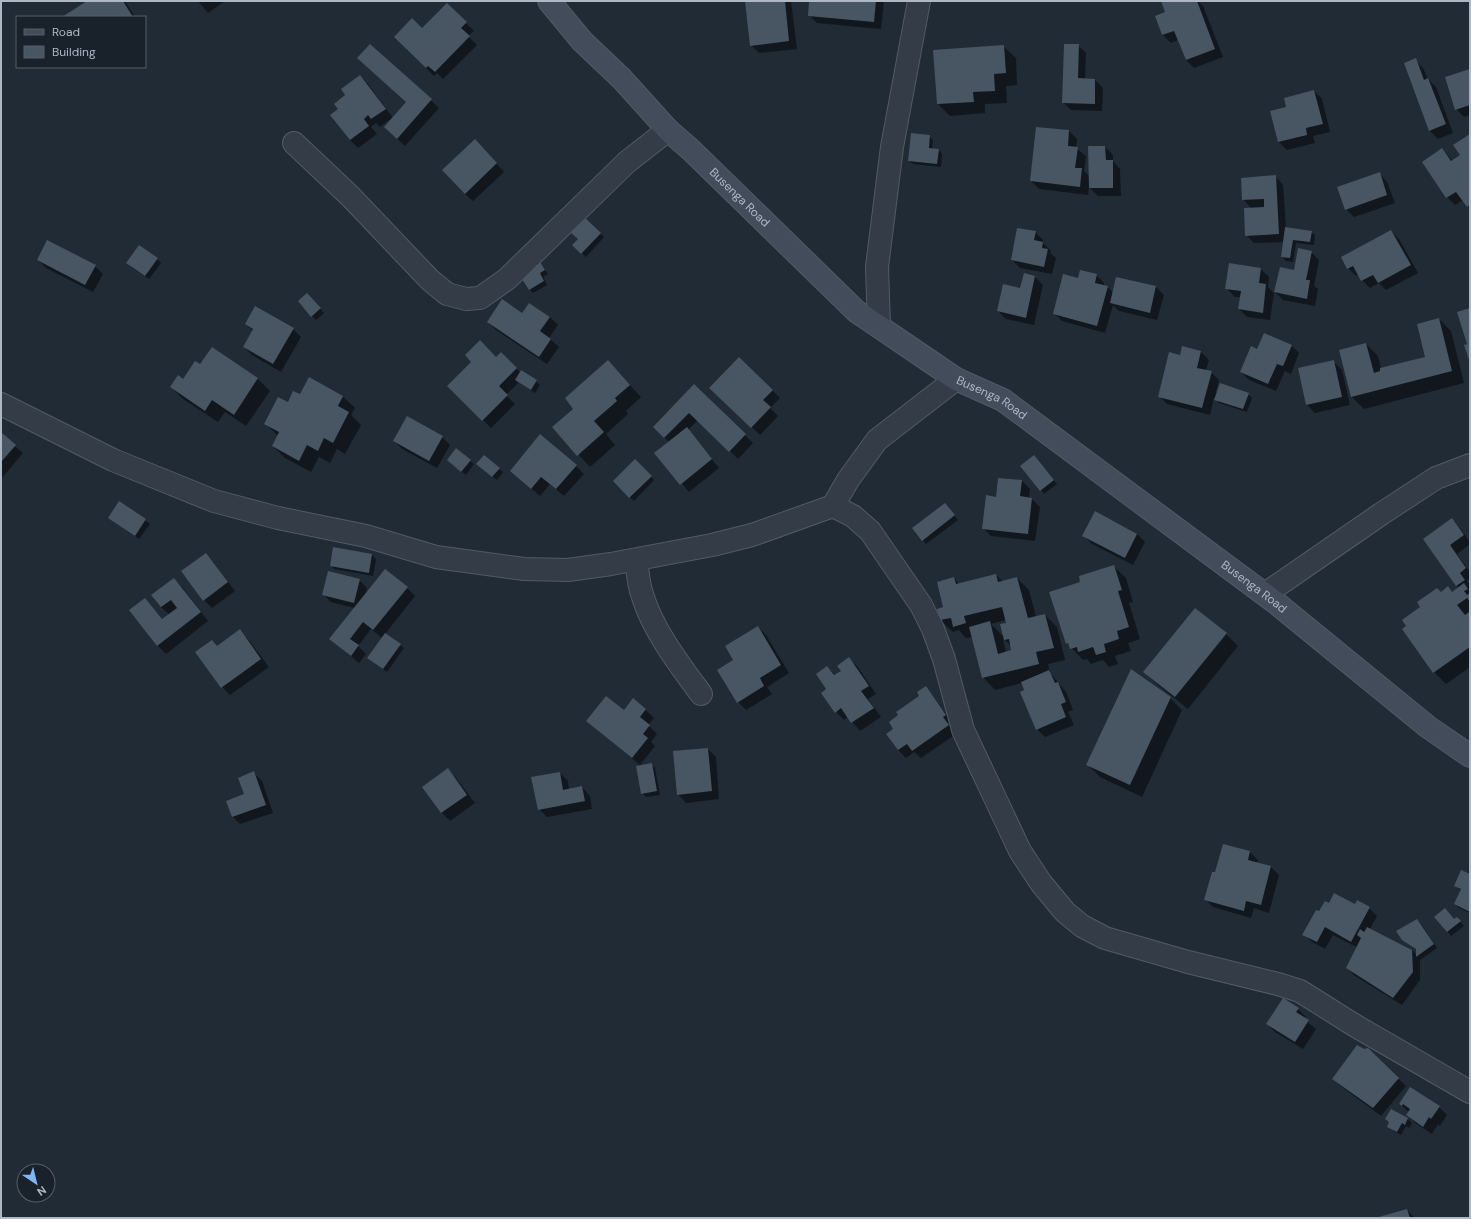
<svg xmlns="http://www.w3.org/2000/svg" width="1471" height="1219" viewBox="0 0 1471 1219" font-family="'DM Sans',sans-serif">
	<style>
		.shadow { fill: #0007; fill-rule: evenodd }
		.building { fill: #485562 }
		.lines { fill: none; stroke-linecap: round; stroke-linejoin: round }
		.street-casing { stroke: #515b65; stroke-width: 24 }
		.secondary-casing { stroke: #515b65; stroke-width: 24 }
		.street { stroke: #343d47; stroke-width: 22 }
		.secondary { stroke: #424c5a; stroke-width: 22 }
		.labels { text-anchor: middle; stroke-width: 3; stroke-linejoin: round; paint-order: stroke }
		.street-label { font-size: 12px; fill: #aeb8c4; stroke: #19222b }
	</style>
	<rect width="100%" height="100%" fill="#202b36"/>
	<g class="shadow">
		<polygon points="88,1 125,1 135,17 64,17"/>
		<polygon points="198,1 225,1 208,13"/>
		<polygon points="746,1 791,1 797,49 759,53 751,45"/>
		<polygon points="810,1 884,1 881,29 817,23 809,15"/>
		<polygon points="1162,1 1198,1 1203,6 1223,57 1194,68 1186,60 1178,40 1171,43 1163,35 1166,12"/>
		<polygon points="447,5 474,31 468,36 477,45 443,79 437,73 434,76 395,37 422,30"/>
		<polygon points="370,45 439,108 405,146 385,127 392,118 380,127 376,123 371,127 377,134 358,148 350,140 332,116 339,110 347,95 360,76 368,84 393,118 407,102"/>
		<polygon points="1078,45 1086,53 1085,79 1095,80 1103,88 1102,111 1071,110 1063,102"/>
		<polygon points="1003,46 1016,58 1017,85 1006,86 1007,103 985,104 985,113 950,116 938,104"/>
		<polygon points="1415,60 1423,68 1428,79 1436,87 1453,133 1438,139 1430,131 1405,63"/>
		<polygon points="1470,71 1470,115 1464,117 1456,109"/>
		<polygon points="1314,91 1322,99 1330,132 1313,136 1315,143 1287,150 1279,142 1271,112 1287,107"/>
		<polygon points="1069,131 1077,139 1076,148 1086,156 1084,171 1090,177 1105,147 1113,155 1113,161 1120,169 1121,196 1098,196 1089,187 1088,195 1039,189 1031,181"/>
		<polygon points="1470,135 1470,209 1463,200 1455,205 1447,197 1442,149 1453,161 1461,156"/>
		<polygon points="929,136 933,140 932,149 939,150 942,154 941,167 913,164 909,161"/>
		<polygon points="483,148 504,172 473,201 465,194"/>
		<polygon points="1379,173 1387,182 1395,203 1354,217 1346,209"/>
		<polygon points="1275,176 1283,185 1286,228 1311,232 1315,235 1314,245 1296,243 1293,262 1286,261 1282,257 1284,242 1254,243 1246,235 1252,209 1243,199"/>
		<polygon points="584,219 604,237 586,257 573,245 579,239"/>
		<polygon points="1391,231 1399,239 1418,273 1386,290 1379,283 1370,288 1362,280 1359,274 1356,276 1348,268"/>
		<polygon points="1035,232 1043,240 1043,243 1051,251 1050,253 1056,258 1052,274 1020,268 1012,260"/>
		<polygon points="1311,252 1319,260 1314,286 1318,289 1315,306 1283,300 1275,292"/>
		<polygon points="157,259 161,263 149,279 131,267"/>
		<polygon points="38,260 95,266 103,274 93,292 46,268"/>
		<polygon points="539,262 548,274 543,277 547,285 533,293 530,290"/>
		<polygon points="1261,269 1269,277 1268,287 1274,293 1270,320 1247,317 1239,309 1241,297 1235,297 1227,289"/>
		<polygon points="1024,275 1035,277 1043,285 1034,325 1006,319 998,311 1021,289"/>
		<polygon points="1096,275 1104,283 1104,286 1107,287 1114,293 1156,287 1164,295 1157,320 1119,311 1113,305 1105,333 1062,321 1054,313 1079,279"/>
		<polygon points="311,298 324,313 316,320 312,316"/>
		<polygon points="530,304 550,317 558,325 549,338 559,347 547,364 496,330 488,322 523,314"/>
		<polygon points="1439,319 1451,331 1464,383 1364,409 1352,397 1366,344 1378,356 1381,369 1426,357"/>
		<polygon points="246,324 293,329 301,337 281,372 252,355 244,347 253,331"/>
		<polygon points="1291,345 1299,353 1291,374 1285,371 1276,391 1249,380 1241,372"/>
		<polygon points="212,348 258,379 270,391 246,426 225,412 218,422 183,399 171,387 184,380 201,365"/>
		<polygon points="1183,348 1201,352 1209,360 1206,371 1211,372 1219,380 1216,392 1248,394 1252,398 1247,412 1219,403 1214,398 1210,415 1167,404 1159,396 1180,356"/>
		<polygon points="501,353 521,373 536,381 540,385 535,393 519,382 506,395 515,404 491,428 449,386 496,358"/>
		<polygon points="608,362 641,397 626,411 628,414 606,434 615,445 590,467 554,428 575,409"/>
		<polygon points="1334,362 1342,370 1350,405 1315,413 1307,405"/>
		<polygon points="694,386 753,443 738,459 698,420 688,430 719,468 689,492 656,453 669,442 654,427"/>
		<polygon points="772,390 780,398 770,408 778,416 760,435 719,396"/>
		<polygon points="300,396 342,396 355,408 351,415 361,425 345,454 337,449 330,463 319,457 311,472 285,458 273,446 278,436 266,424 288,403"/>
		<polygon points="1,434 23,453 1,479"/>
		<polygon points="442,437 450,445 437,468 402,449 394,441"/>
		<polygon points="457,450 474,464 466,475 452,464"/>
		<polygon points="635,460 654,480 634,501 614,481"/>
		<polygon points="1037,460 1057,484 1044,494 1041,490"/>
		<polygon points="576,466 584,474 564,496 550,484 540,496 519,478"/>
		<polygon points="481,468 499,469 503,472 497,480"/>
		<polygon points="999,479 1022,481 1030,489 1029,498 1032,499 1040,507 1035,541 991,536 983,528 997,498"/>
		<polygon points="120,503 150,524 139,539 110,518"/>
		<polygon points="948,508 958,520 926,544 923,540"/>
		<polygon points="1452,519 1459,527 1470,542 1470,544 1457,554 1470,572 1470,579 1467,581 1470,585 1470,667 1446,684 1434,672 1441,593 1448,588 1453,593 1459,588 1424,539"/>
		<polygon points="1137,534 1145,542 1133,565 1092,544 1084,536"/>
		<polygon points="333,549 372,555 376,559 373,576 334,569 331,565"/>
		<polygon points="205,554 213,562 235,591 212,608 204,600"/>
		<polygon points="1113,566 1126,578 1133,602 1129,603 1140,639 1128,643 1131,651 1115,656 1118,664 1109,667 1103,660 1091,664 1087,659 1083,660 1067,643 1081,582"/>
		<path d="M996 575 1003 582 1017 578 1029 590 1036 617 1045 615 1057 627 1065 660 1048 664 1050 673 1066 692 1073 710 1068 712 1074 725 1045 737 1037 729 1022 683 995 690 983 677 972 637 966 638 959 630 953 632 940 620 954 578 959 584ZM1006 620 1007 623 1004 637 991 624ZM1003 638 1012 647V651L1006 653Z"/>
		<polygon points="174,579 182,587 208,621 166,654 158,646 130,610 145,599 163,620 170,615 161,607"/>
		<polygon points="359,580 367,588 366,595 407,588 415,596 385,634 404,648 387,672 372,661 382,638 371,629 358,646 366,654 359,663 331,639 355,608 331,602 323,594"/>
		<polygon points="758,627 766,635 789,673 767,687 772,694 746,710 738,702 735,660"/>
		<polygon points="240,631 248,639 269,667 230,695 222,687 197,652 218,647"/>
		<polygon points="1226,634 1238,646 1188,709 1157,684 1145,672"/>
		<polygon points="849,659 857,666 876,694 868,699 881,717 860,731 848,717 844,720 836,712 827,689 827,667 836,676 842,671"/>
		<polygon points="925,688 933,696 953,724 956,734 921,758 914,752 906,758 898,750 895,729 921,696"/>
		<polygon points="1170,698 1182,710 1142,797 1100,777 1088,765"/>
		<polygon points="634,699 654,718 648,725 657,734 651,742 655,746 640,765 587,721 624,712"/>
		<polygon points="708,749 716,757 719,799 686,803 678,794"/>
		<polygon points="651,764 655,768 660,795 646,797 642,793"/>
		<polygon points="448,770 456,778 475,803 450,821 442,813 424,787"/>
		<polygon points="254,773 262,781 273,813 240,824 232,816 245,795"/>
		<polygon points="560,773 568,781 569,790 582,787 590,796 592,809 547,817 539,809"/>
		<polygon points="1250,852 1258,860 1257,863 1271,867 1279,875 1269,913 1254,908 1251,918 1213,907 1205,899 1215,874"/>
		<polygon points="1470,875 1470,913 1459,908 1455,904 1461,890 1455,885"/>
		<polygon points="1329,905 1355,906 1369,908 1377,916 1370,929 1412,950 1417,955 1417,950 1402,939 1417,920 1421,924 1437,948 1420,960 1420,980 1402,1005 1355,976 1347,968 1358,948 1333,935 1325,949 1312,942 1304,934 1319,913"/>
		<polygon points="1436,917 1455,920 1457,918 1464,926 1451,936"/>
		<polygon points="1298,1009 1306,1017 1304,1019 1316,1029 1303,1049 1275,1032 1267,1024"/>
		<polygon points="1367,1049 1406,1086 1381,1116 1341,1086 1333,1079 1364,1050"/>
		<polygon points="1400,1104 1439,1107 1447,1115 1440,1126 1438,1124 1432,1134 1415,1123 1407,1115 1409,1112"/>
		<polygon points="1391,1110 1408,1119 1412,1123 1409,1128 1406,1126 1401,1135 1392,1130 1388,1126 1390,1123"/>
		<polygon points="1407,1210 1415,1218 1378,1218"/>
	</g>
	<g class="building">
		<polygon points="87,1 123,1 133,17 62,17"/>
		<polygon points="745,1 785,1 789,41 750,46"/>
		<polygon points="809,1 876,1 874,22 808,16"/>
		<polygon points="1161,1 1197,1 1215,49 1186,60 1174,31 1162,35 1155,16 1165,12"/>
		<polygon points="447,3 467,22 461,28 470,36 435,72 428,66 426,68 394,37 412,18 422,28"/>
		<polygon points="370,44 432,99 397,139 384,127 406,102 357,58"/>
		<polygon points="1064,44 1079,44 1078,78 1095,79 1095,104 1062,103"/>
		<polygon points="1004,45 1006,73 994,74 995,91 973,92 974,102 937,104 933,50"/>
		<polygon points="1416,58 1424,80 1428,78 1446,124 1429,131 1404,63"/>
		<polygon points="1470,69 1470,105 1455,110 1445,77"/>
		<polygon points="360,75 386,109 371,119 368,115 364,119 369,126 350,140 330,115 338,109 334,104 345,95 341,89"/>
		<polygon points="1314,90 1323,124 1306,128 1307,135 1278,142 1270,111 1286,107 1284,98"/>
		<polygon points="1036,127 1069,130 1068,146 1078,147 1075,168 1082,168 1080,187 1030,181"/>
		<polygon points="911,133 930,135 929,148 939,149 937,164 908,161"/>
		<polygon points="1470,134 1470,205 1467,207 1456,192 1446,198 1422,162 1442,148 1451,161 1460,155 1453,145"/>
		<polygon points="475,139 497,163 465,194 442,170"/>
		<polygon points="1088,146 1105,146 1106,160 1113,160 1113,188 1089,188"/>
		<polygon points="1380,172 1387,195 1345,210 1337,187"/>
		<polygon points="1276,175 1279,234 1245,236 1244,208 1264,207 1264,199 1242,200 1241,178"/>
		<polygon points="584,217 601,233 581,254 572,245 578,239 570,232"/>
		<polygon points="1285,227 1312,231 1310,242 1293,240 1290,258 1281,257"/>
		<polygon points="1017,228 1036,231 1034,240 1043,242 1042,248 1048,249 1044,267 1011,260"/>
		<polygon points="1391,230 1411,265 1378,283 1373,275 1361,281 1353,266 1347,269 1341,257"/>
		<polygon points="47,240 96,265 85,285 37,260"/>
		<polygon points="139,245 158,258 145,276 126,263"/>
		<polygon points="1298,248 1312,251 1306,280 1310,280 1307,299 1274,292 1280,267 1294,270"/>
		<polygon points="539,260 545,270 540,273 544,281 529,290 518,273"/>
		<polygon points="1229,263 1261,268 1259,283 1266,284 1263,313 1238,309 1241,291 1225,289"/>
		<polygon points="1080,270 1097,274 1095,283 1108,286 1097,326 1053,314 1063,274 1078,278"/>
		<polygon points="1024,273 1035,276 1026,318 997,311 1003,284 1020,288"/>
		<polygon points="1116,277 1156,286 1150,313 1110,303"/>
		<polygon points="307,293 321,308 311,317 298,301"/>
		<polygon points="502,299 522,313 529,303 550,317 540,331 551,339 539,357 487,322"/>
		<polygon points="255,306 294,328 273,364 243,347 253,329 245,324"/>
		<polygon points="1470,308 1470,363 1464,345 1467,344 1457,312"/>
		<polygon points="1439,318 1452,371 1351,397 1339,350 1366,343 1374,373 1380,371 1380,368 1425,357 1417,324"/>
		<polygon points="1264,333 1292,345 1283,366 1277,364 1268,384 1240,372 1251,346 1257,349"/>
		<polygon points="480,340 496,357 501,352 517,368 499,386 508,395 482,421 447,386 471,362 465,355"/>
		<polygon points="1182,346 1201,351 1197,368 1212,371 1202,408 1158,397 1169,352 1180,355"/>
		<polygon points="212,347 258,378 234,415 212,400 205,411 170,387 178,375 183,379 195,361 200,364"/>
		<polygon points="739,357 773,390 763,400 771,407 751,428 709,388"/>
		<polygon points="608,360 630,385 615,398 617,401 594,421 604,432 577,456 552,427 573,409 565,398"/>
		<polygon points="1334,360 1342,397 1306,405 1298,368"/>
		<polygon points="521,370 537,380 531,390 515,380"/>
		<polygon points="309,377 343,396 338,406 349,412 333,443 324,438 318,451 307,445 299,461 272,446 279,432 264,424 278,397 288,402 293,391 300,394"/>
		<polygon points="1220,383 1249,393 1243,409 1214,400"/>
		<polygon points="694,384 746,434 729,452 689,413 664,438 653,427"/>
		<polygon points="407,416 443,436 429,461 393,441"/>
		<polygon points="687,427 712,459 680,485 654,453"/>
		<polygon points="1,432 16,445 1,462"/>
		<polygon points="540,434 577,465 556,489 541,477 531,489 510,471"/>
		<polygon points="456,448 471,460 461,472 447,460"/>
		<polygon points="484,455 500,468 492,477 476,464"/>
		<polygon points="1034,455 1054,480 1040,491 1020,466"/>
		<polygon points="635,459 652,476 629,498 613,481"/>
		<polygon points="998,478 1022,480 1020,496 1032,498 1028,534 982,529 986,495 996,497"/>
		<polygon points="119,501 146,519 135,536 108,518"/>
		<polygon points="945,503 955,515 922,541 912,528"/>
		<polygon points="1095,511 1137,534 1125,558 1082,536"/>
		<polygon points="1452,518 1464,535 1450,545 1466,568 1460,573 1465,580 1456,586 1423,539"/>
		<polygon points="333,547 372,554 369,573 330,566"/>
		<polygon points="206,553 228,582 203,601 181,571"/>
		<polygon points="1114,565 1122,590 1118,591 1129,627 1117,631 1119,639 1104,644 1106,652 1096,655 1093,647 1078,652 1077,647 1070,649 1068,643 1066,644 1049,592 1080,582 1079,576"/>
		<polygon points="385,569 408,587 373,630 363,622 350,639 359,645 351,656 329,639"/>
		<polygon points="328,571 360,579 354,603 322,595"/>
		<polygon points="996,574 998,582 1017,577 1028,618 1045,614 1054,648 1036,652 1039,664 982,678 969,627 990,621 998,654 1011,650 1009,639 1004,640 1000,624 1006,623 1002,607 964,616 966,623 953,627 951,618 940,620 937,609 943,607 937,582 954,577 956,584"/>
		<polygon points="174,578 201,612 157,646 129,610 145,598 162,619 177,608 171,600 161,607 151,595"/>
		<polygon points="1464,583 1468,589 1464,591 1467,595 1470,593 1470,602 1467,598 1457,605 1465,615 1469,612 1470,613 1470,647 1433,673 1402,629 1406,626 1402,620 1420,607 1417,602 1437,588 1441,592 1448,586 1452,592"/>
		<polygon points="1195,608 1227,633 1175,697 1143,672"/>
		<polygon points="758,626 781,665 760,678 764,686 737,703 717,670 733,660 725,646"/>
		<polygon points="240,629 261,659 221,688 195,652 212,640 217,646"/>
		<polygon points="385,633 401,644 383,669 367,658"/>
		<polygon points="849,657 869,686 861,691 874,708 851,723 841,708 835,713 821,693 826,689 816,674 827,666 834,675 841,671 837,666"/>
		<polygon points="1131,669 1171,697 1130,785 1086,765"/>
		<polygon points="1049,670 1055,683 1058,682 1066,702 1061,704 1066,717 1036,730 1020,692 1024,690 1021,682"/>
		<polygon points="926,686 946,715 943,717 949,725 912,751 907,744 898,750 886,734 893,729 889,722 898,715 896,712 919,696 917,692"/>
		<polygon points="606,696 624,710 633,698 646,709 640,717 650,725 643,734 648,738 632,758 586,721"/>
		<polygon points="708,748 712,791 677,795 673,751"/>
		<polygon points="652,763 657,791 641,794 636,766"/>
		<polygon points="448,768 467,795 441,813 422,787"/>
		<polygon points="254,771 266,805 232,817 226,801 244,794 238,778"/>
		<polygon points="560,772 563,790 582,786 585,801 538,810 531,777"/>
		<polygon points="1223,844 1250,851 1248,860 1271,866 1261,905 1246,901 1244,911 1204,900 1212,872 1215,872"/>
		<polygon points="1461,870 1470,874 1470,912 1454,904 1461,889 1454,886"/>
		<polygon points="1334,893 1355,904 1357,900 1370,907 1351,942 1325,927 1317,942 1302,935 1316,910 1319,911 1325,901 1329,903"/>
		<polygon points="1445,908 1454,919 1457,917 1461,921 1447,932 1434,917"/>
		<polygon points="1417,919 1434,944 1416,957 1416,949 1402,940 1396,931"/>
		<polygon points="1367,927 1412,950 1413,972 1393,998 1346,968 1361,938 1357,935 1360,929 1364,932"/>
		<polygon points="1283,998 1299,1008 1296,1012 1309,1020 1295,1042 1266,1024"/>
		<polygon points="1357,1045 1364,1049 1368,1048 1399,1078 1373,1108 1332,1079"/>
		<polygon points="1410,1087 1440,1106 1431,1119 1429,1117 1423,1127 1406,1115 1410,1109 1403,1104 1402,1106 1399,1104"/>
		<polygon points="1391,1109 1408,1118 1405,1125 1402,1123 1397,1132 1387,1127 1389,1122 1385,1119"/>
		<polygon points="1407,1209 1410,1218 1375,1218"/>
	</g>
	<g class="lines">
		<defs>
			<g id="street">
				<polyline points="294,143 351,197 430,280 447,294 466,299 480,298 507,279 627,162 668,130"/>
				<polyline points="879,326 877,267 892,147 919,1"/>
				<polyline points="1,404 113,460 214,501 278,518 366,536 436,557 524,569 568,570 611,564 712,545 752,535 833,506 853,516 870,531 921,605 933,629 944,659 963,730 996,800 1020,851 1041,883 1065,912 1082,926 1105,938 1188,962 1278,984 1300,991 1354,1025 1470,1092"/>
				<polyline points="833,506 848,480 877,440 956,379"/>
				<path d="M636 560C638 571 638 583 642 594 652 629 679 664 701 694"/>
				<polyline points="1265,594 1381,514 1436,478 1470,465"/>
			</g>
			<g id="secondary">
				<path id="s1" d="M549 1 582 41 622 79 668 130 691 150 856 311 956 379 1003 400 1275 602 1428 727 1470 756"/>
			</g>
		</defs>
		<use href="#street" class="street-casing"/>
		<use href="#secondary" class="secondary-casing"/>
		<use href="#street" class="street"/>
		<use href="#secondary" class="secondary"/>
	</g>
	<g class="labels">
		<g class="street-label">
			<text dy="4" stroke="none"><textPath href="#s1" startOffset="274">Busenga Road</textPath></text>
			<text dy="4" stroke="none"><textPath href="#s1" startOffset="598">Busenga Road</textPath></text>
			<text dy="4" stroke="none"><textPath href="#s1" startOffset="922">Busenga Road</textPath></text>
		</g>
	</g>
	<rect width="1471" height="1219" fill="none" stroke="#aeb8c4" stroke-width="4"/>
	<rect x="16" y="16" width="130" height="52" fill="#19222b" stroke="#555e68"/>
	<rect x="24" y="29" width="20" height="6" fill="#424c5a" stroke="#555e68"/>
	<text x="52" y="36" font-size="12" fill="#aeb8c4">Road</text>
	<rect x="24" y="46" width="20" height="12" fill="#485562" stroke="#555e68"/>
	<text x="52" y="56" font-size="12" fill="#aeb8c4">Building</text>
	<g transform="translate(36 1183) rotate(145)"><circle r="19" fill="#19222b" stroke="#555e68"/>
	<path d="M0-3L7 15L0 10L-7 15Z" fill="#82b5f4"/>
	<text y="-6" font-size="11" font-weight="bold" text-anchor="middle" fill="#aeb8c4">N</text>
	</g>
</svg>
